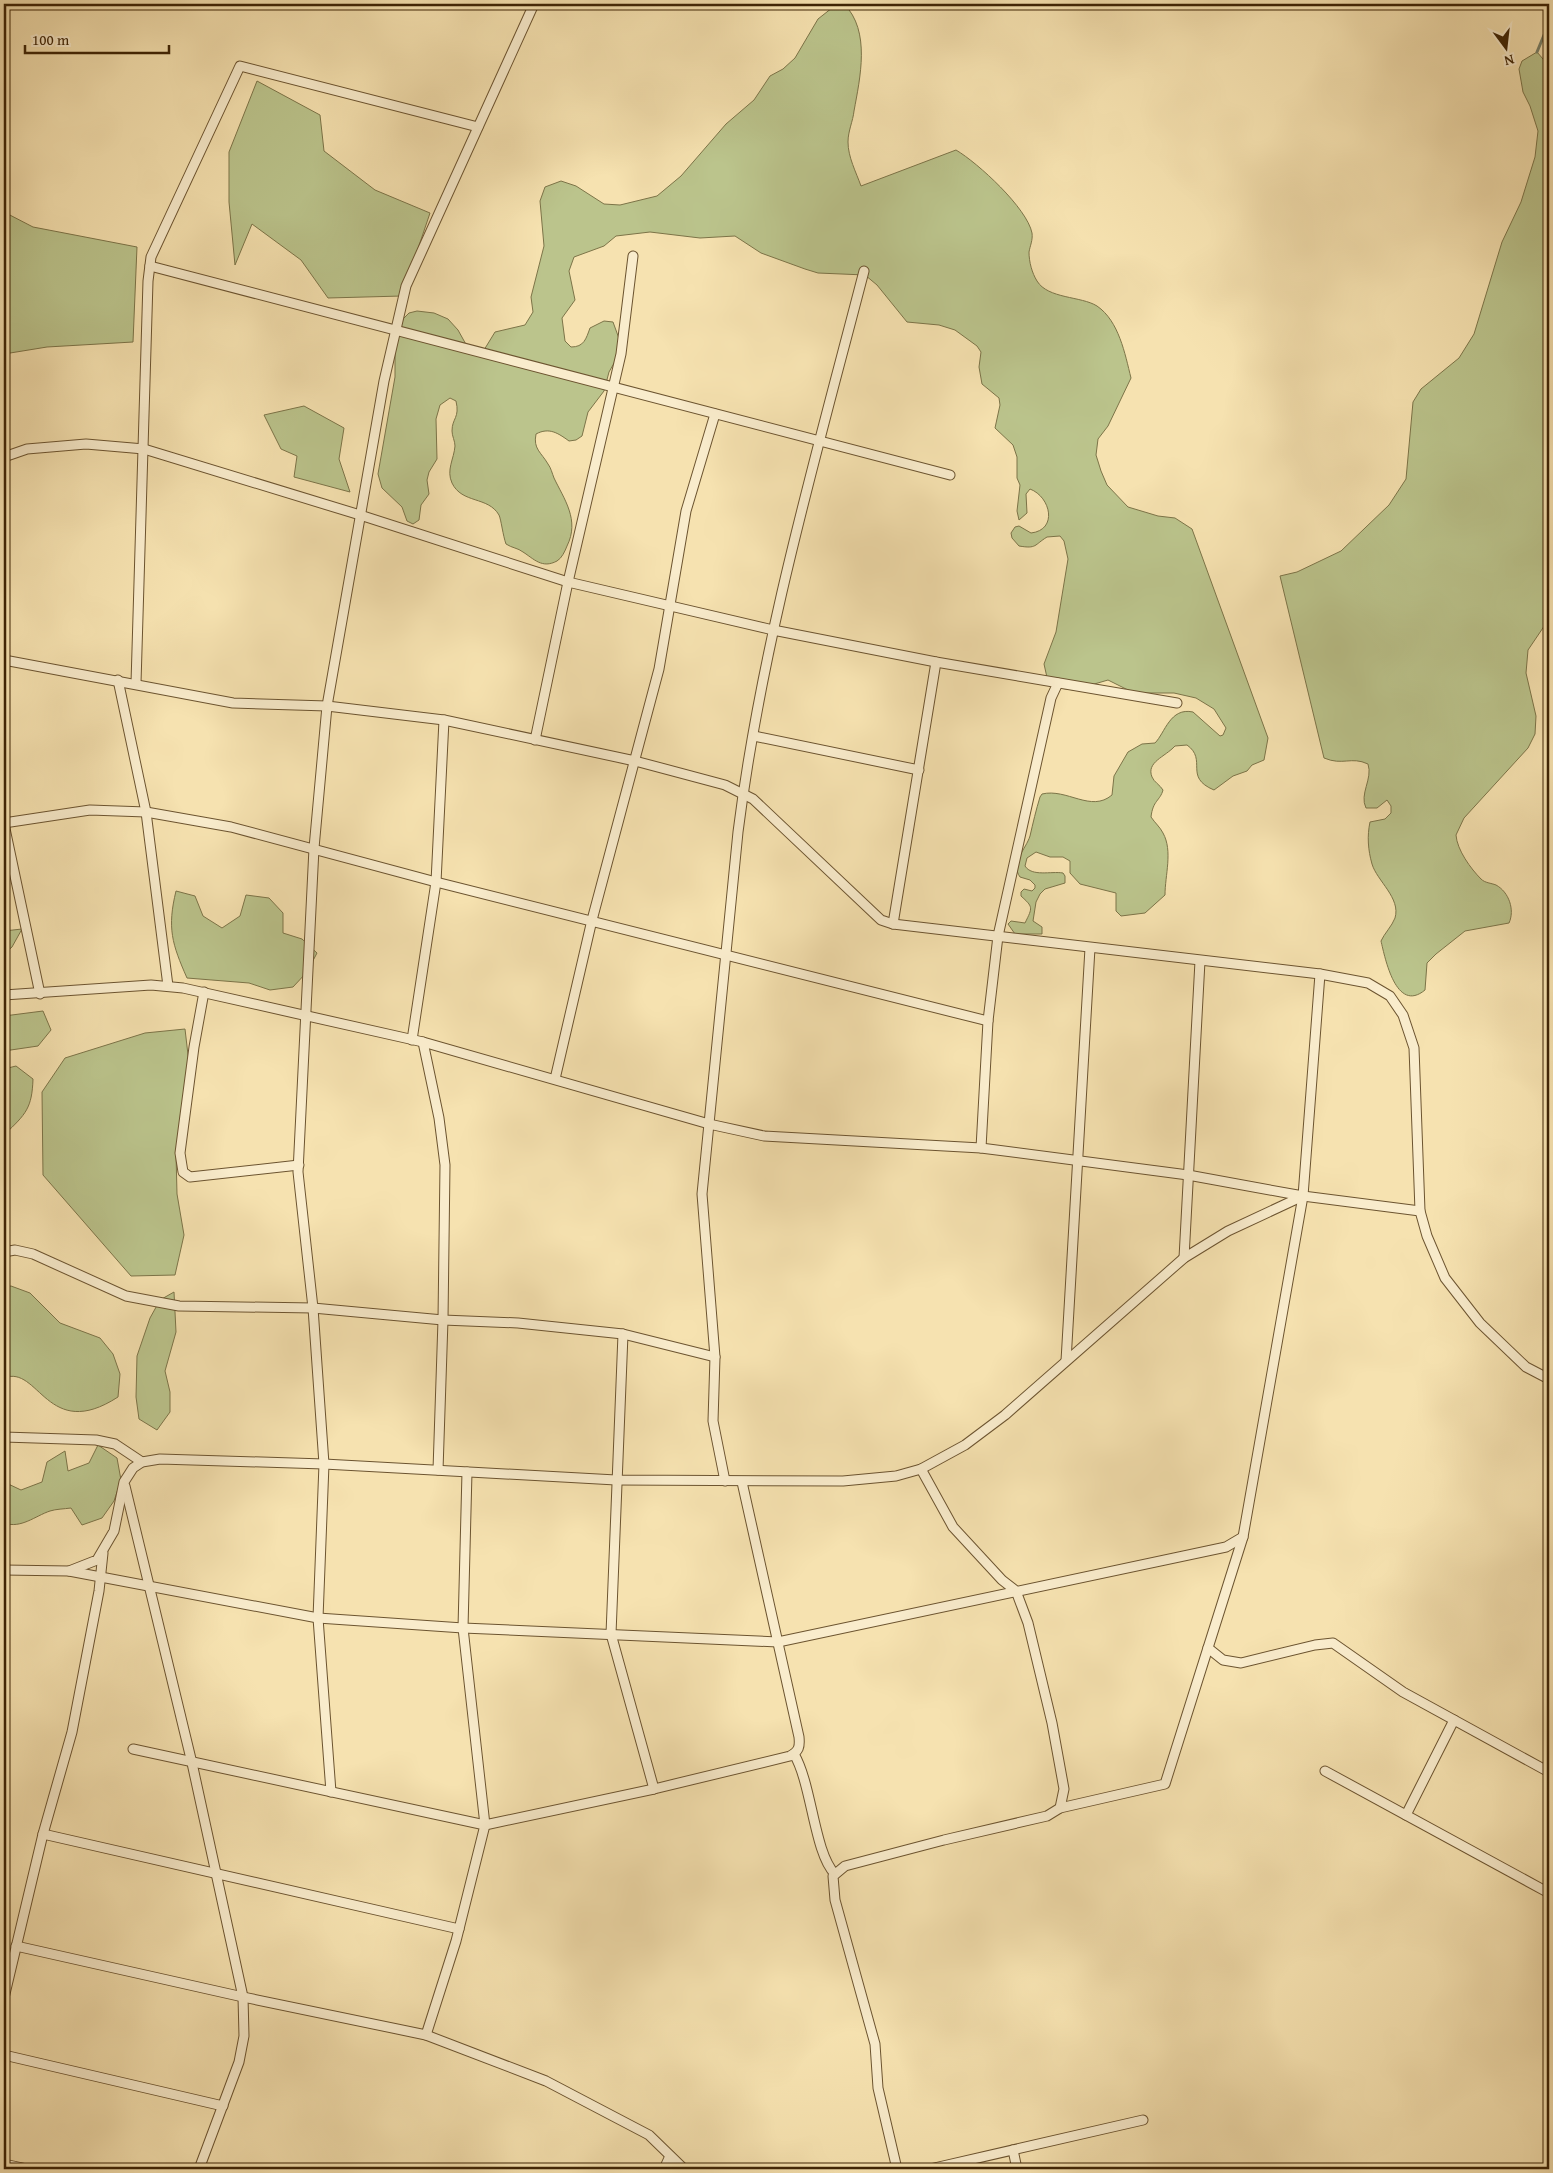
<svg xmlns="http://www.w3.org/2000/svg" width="1553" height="2173" viewBox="0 0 1553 2173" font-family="'Gentium Book Plus',serif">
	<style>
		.green { fill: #bbc48c; stroke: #7c7448 }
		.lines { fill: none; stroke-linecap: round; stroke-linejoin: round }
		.stream { stroke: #778069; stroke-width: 3 }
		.street-casing { stroke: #6c5430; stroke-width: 11 }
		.street { stroke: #f9eccc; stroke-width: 9 }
	</style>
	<rect width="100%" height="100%" fill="#f6e2b0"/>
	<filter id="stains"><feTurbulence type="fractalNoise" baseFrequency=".004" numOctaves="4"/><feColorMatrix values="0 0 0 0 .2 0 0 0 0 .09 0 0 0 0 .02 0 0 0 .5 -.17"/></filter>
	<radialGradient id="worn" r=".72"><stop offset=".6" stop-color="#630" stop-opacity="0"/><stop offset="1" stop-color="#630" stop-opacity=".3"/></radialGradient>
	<g class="green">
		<path d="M837 4H844C871 31 860 78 854 111 853 121 848 131 848 142 848 157 856 172 861 186L956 150C978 163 1027 208 1032 233 1033 240 1030 246 1029 252 1029 262 1032 273 1037 281 1048 299 1081 296 1097 306 1119 321 1125 354 1131 378L1108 426 1098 439 1096 455 1101 471 1107 485 1128 507 1158 516 1175 518 1192 529 1268 738 1264 760 1252 765 1247 771 1233 776 1214 790C1183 777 1208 760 1187 745L1175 746C1165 757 1146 762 1152 777 1154 782 1160 785 1163 790 1160 801 1153 800 1151 817 1155 823 1160 827 1163 833 1173 851 1165 875 1165 895L1145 913 1121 916 1116 911V893L1080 884 1070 873V861L1063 857H1050L1036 852 1027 858 1025 866C1032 877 1051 871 1063 873L1065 876V883L1045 889 1040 894 1036 902 1033 921 1042 927V934H1015L1008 924 1011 921 1025 923C1033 907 1033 907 1021 896V892L1024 889 1032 891 1035 888V885L1030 880 1020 877C1010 863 1026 849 1030 836 1033 823 1036 810 1040 797L1042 794C1067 788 1091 813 1112 795L1114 776 1128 752 1142 744 1155 743C1165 733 1170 707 1193 712L1220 736 1223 735 1226 728 1214 709 1196 698 1174 693H1134L1108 680 1074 690 1052 687 1048 682 1044 664 1056 632 1068 559 1064 541 1060 536 1047 537C1034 545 1037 549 1019 546L1012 538 1011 533 1015 527 1019 526 1031 533C1058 530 1051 497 1030 489L1026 494 1027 513 1019 520 1017 511 1020 485 1017 478V457L1013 445 995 428 1000 405 999 398 982 384 979 367 981 352 977 346 955 330 939 325 907 322 877 285 865 275 818 273 805 269 761 253 735 236 700 238 650 232 616 236 604 246 574 257 569 271 575 300 562 318 565 341 571 347C584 347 586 339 590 328L604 321 613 322 621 344V351L609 372 604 391 588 412 582 436 576 440 569 441C558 433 549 427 536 434 533 449 541 452 548 464 551 468 552 473 554 478 564 499 580 520 567 546 565 551 562 558 557 561 542 569 534 559 523 552 518 548 512 548 506 544 503 536 501 519 499 515 488 496 462 504 452 483 446 470 454 459 455 446 455 441 452 436 452 431 452 418 460 418 456 401L450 398 440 405 436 419 437 459 429 472 427 480 429 494 421 505 419 520 413 524 407 521 402 507 382 488 378 474 395 377V348L403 319 409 313 417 311 434 313 448 319 458 330 468 348 484 350 495 332 525 325 533 312 531 297 544 246 540 201 545 187 561 181 576 186 604 204 620 205 657 196 681 176 726 124 754 100 770 76 783 69 795 58 818 19Z"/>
		<path d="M1537 52 1549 66V619L1528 650 1526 673 1536 716 1535 734 1528 748 1464 818 1456 835C1457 850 1471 869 1481 879 1485 883 1491 883 1496 885 1509 892 1515 910 1509 923L1465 931 1436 954 1427 963 1425 990C1396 1014 1385 958 1381 941 1384 934 1392 926 1395 918 1401 898 1377 881 1372 864 1368 850 1367 836 1370 822L1385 819 1391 813V806L1387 800 1377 808H1366C1359 794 1373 779 1368 764 1351 756 1343 766 1324 758L1280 576 1297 572 1341 551 1389 505 1406 479 1413 402 1421 389 1459 358 1474 334 1502 242 1521 202 1535 157 1538 131 1530 106 1523 92 1519 69 1522 61Z"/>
		<polygon points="257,81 320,115 324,151 375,190 430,213 402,296 328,298 301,260 252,224 235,265 229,202 229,152"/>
		<polygon points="4,212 33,227 137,247 133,342 47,347 4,354"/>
		<polygon points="304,406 344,428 339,459 350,492 294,477 297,456 281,449 264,415"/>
		<path d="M176 891 195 896 203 916 222 928 240 916 246 895 269 898 283 913V933L302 939 317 953 307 972 293 987 270 990 249 983 187 978C172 944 167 928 176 891Z"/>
		<polygon points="22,929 12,947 4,954 4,931"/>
		<polygon points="43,1011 51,1030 38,1046 4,1051 4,1016"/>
		<polygon points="185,1029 190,1072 176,1154 177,1194 184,1235 175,1275 131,1276 43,1175 42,1092 65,1058 145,1033"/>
		<path d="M16 1066 33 1079C32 1108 26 1114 5 1134L4 1156V1069Z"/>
		<path d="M11 1286 30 1293 60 1323 100 1338 113 1354 120 1374 118 1397C47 1443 39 1364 4 1378V1287Z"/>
		<polygon points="174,1292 176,1332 165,1371 170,1392 170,1412 157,1430 139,1419 136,1397 137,1356 150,1318 160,1300"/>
		<path d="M98 1445 117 1458 121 1480 114 1501 102 1518 82 1525 71 1508C64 1509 56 1509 50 1511 35 1516 21 1529 4 1523V1482L21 1490 42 1482 47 1462 65 1451 68 1471 89 1463Z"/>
	</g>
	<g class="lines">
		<polyline class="stream" points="1537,52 1549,23"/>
		<defs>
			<g id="street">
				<polyline points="150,266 950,475"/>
				<polyline points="4,457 27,449 86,444 144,449 360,515 568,582 773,630 936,662 1177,703"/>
				<polyline points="4,660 233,703 327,706 444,720 635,761 725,785 753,799 881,920 893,924 1320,974 1368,983 1390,996 1403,1015 1414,1048 1420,1211 1427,1236 1445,1278 1480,1323 1526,1367 1549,1379"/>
				<polyline points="118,680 146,812 168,986"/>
				<polyline points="136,683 148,281 151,257 240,66 478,127"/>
				<polyline points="754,736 919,770"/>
				<polyline points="535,740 568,582 621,354 633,256"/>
				<polyline points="4,823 90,810 146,812 231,827 436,882 988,1021"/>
				<polyline points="4,824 40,994"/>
				<polyline points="893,924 936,662"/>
				<polyline points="204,992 194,1047 180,1153 183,1172 190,1177 299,1165"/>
				<polyline points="4,995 151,985 183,988 423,1042 709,1124 764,1136 981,1148 1188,1175 1303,1196"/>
				<polyline points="412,1040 436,882 444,720"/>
				<polyline points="423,1042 439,1118 445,1165 443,1320 438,1470"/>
				<polyline points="555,1079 592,920 659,669 686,511 715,414"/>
				<polyline points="981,1148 988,1021 998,936 1051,698 1058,683"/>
				<polyline points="4,1252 15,1250 33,1254 126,1296 179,1306 313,1308 443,1320 518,1323 623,1334 715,1357"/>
				<polyline points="1184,1258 1200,961"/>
				<polyline points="623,1334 611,1634 654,1789"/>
				<polyline points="1066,1361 1090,948"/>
				<polyline points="4,1437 96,1440 115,1444 142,1462"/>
				<polyline points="921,1469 953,1527 1002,1580 1016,1591 1028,1623 1052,1723 1064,1789 1060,1808"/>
				<path d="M725 1481 713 1421 715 1357 702 1194 738 832C762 642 816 456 864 271"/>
				<polyline points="125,1486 192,1763 243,1997 244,2036 239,2062 199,2169"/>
				<polyline points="4,1570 69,1571 97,1560 114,1531 124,1482 133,1468 142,1462 160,1459 324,1464 616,1480 843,1481 896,1476 921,1469 965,1445 1005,1415 1184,1258 1228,1231 1303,1196 1420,1211"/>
				<polyline points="69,1571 318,1618 463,1628 778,1642 1226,1547 1243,1537"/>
				<polyline points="1208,1648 1223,1660 1241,1663 1315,1645 1333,1643 1403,1692 1549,1772"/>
				<path d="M133 1749 485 1825 654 1789 790 1756C799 1751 800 1747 799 1737L742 1482"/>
				<path d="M794 1754C812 1784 814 1853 835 1874"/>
				<polyline points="1325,1771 1549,1893"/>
				<polyline points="331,1792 318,1618 324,1464 313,1308 298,1172 314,848 327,706 384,381 406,286 534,4"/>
				<polyline points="1406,1815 1454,1720"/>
				<polyline points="43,1834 459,1929"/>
				<polyline points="16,1946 243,1997 426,2035 546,2081 649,2135 684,2169"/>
				<polyline points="4,1998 43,1834 72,1732 99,1591 103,1553"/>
				<polyline points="426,2035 456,1941 485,1825 463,1628 467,1472"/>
				<polyline points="4,2055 223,2106"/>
				<polyline points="1013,2150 1017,2169"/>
				<polyline points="4,2164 27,2169"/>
				<polyline points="664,2169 670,2156"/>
				<polyline points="897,2169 878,2088 875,2044 835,1900 833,1876 845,1866 944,1840 1047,1816 1060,1808 1165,1784 1243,1537 1303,1196 1320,974"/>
				<polyline points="930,2169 1143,2120"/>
			</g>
		</defs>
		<use href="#street" class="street-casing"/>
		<use href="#street" class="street"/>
	</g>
	<rect width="1553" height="2173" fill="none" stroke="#f6e2b0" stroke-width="20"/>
	<rect x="5" y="5" width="1543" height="2163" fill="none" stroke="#3e2405" stroke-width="2.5"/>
	<rect x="10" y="10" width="1533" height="2153" fill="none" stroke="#3e2405"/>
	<g transform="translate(1506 48) rotate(165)" stroke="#f9eccc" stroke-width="4" paint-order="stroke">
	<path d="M0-4L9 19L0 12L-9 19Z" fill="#3e2405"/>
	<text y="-8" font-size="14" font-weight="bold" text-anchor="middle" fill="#3e2405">N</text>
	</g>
	<path d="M25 45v8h144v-8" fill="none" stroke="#3e2405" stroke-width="2.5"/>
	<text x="32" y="45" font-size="15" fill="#3e2405" stroke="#f9eccc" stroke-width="4" paint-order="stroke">100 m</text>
	<rect width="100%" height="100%" filter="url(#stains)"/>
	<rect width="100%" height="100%" fill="url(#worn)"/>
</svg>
